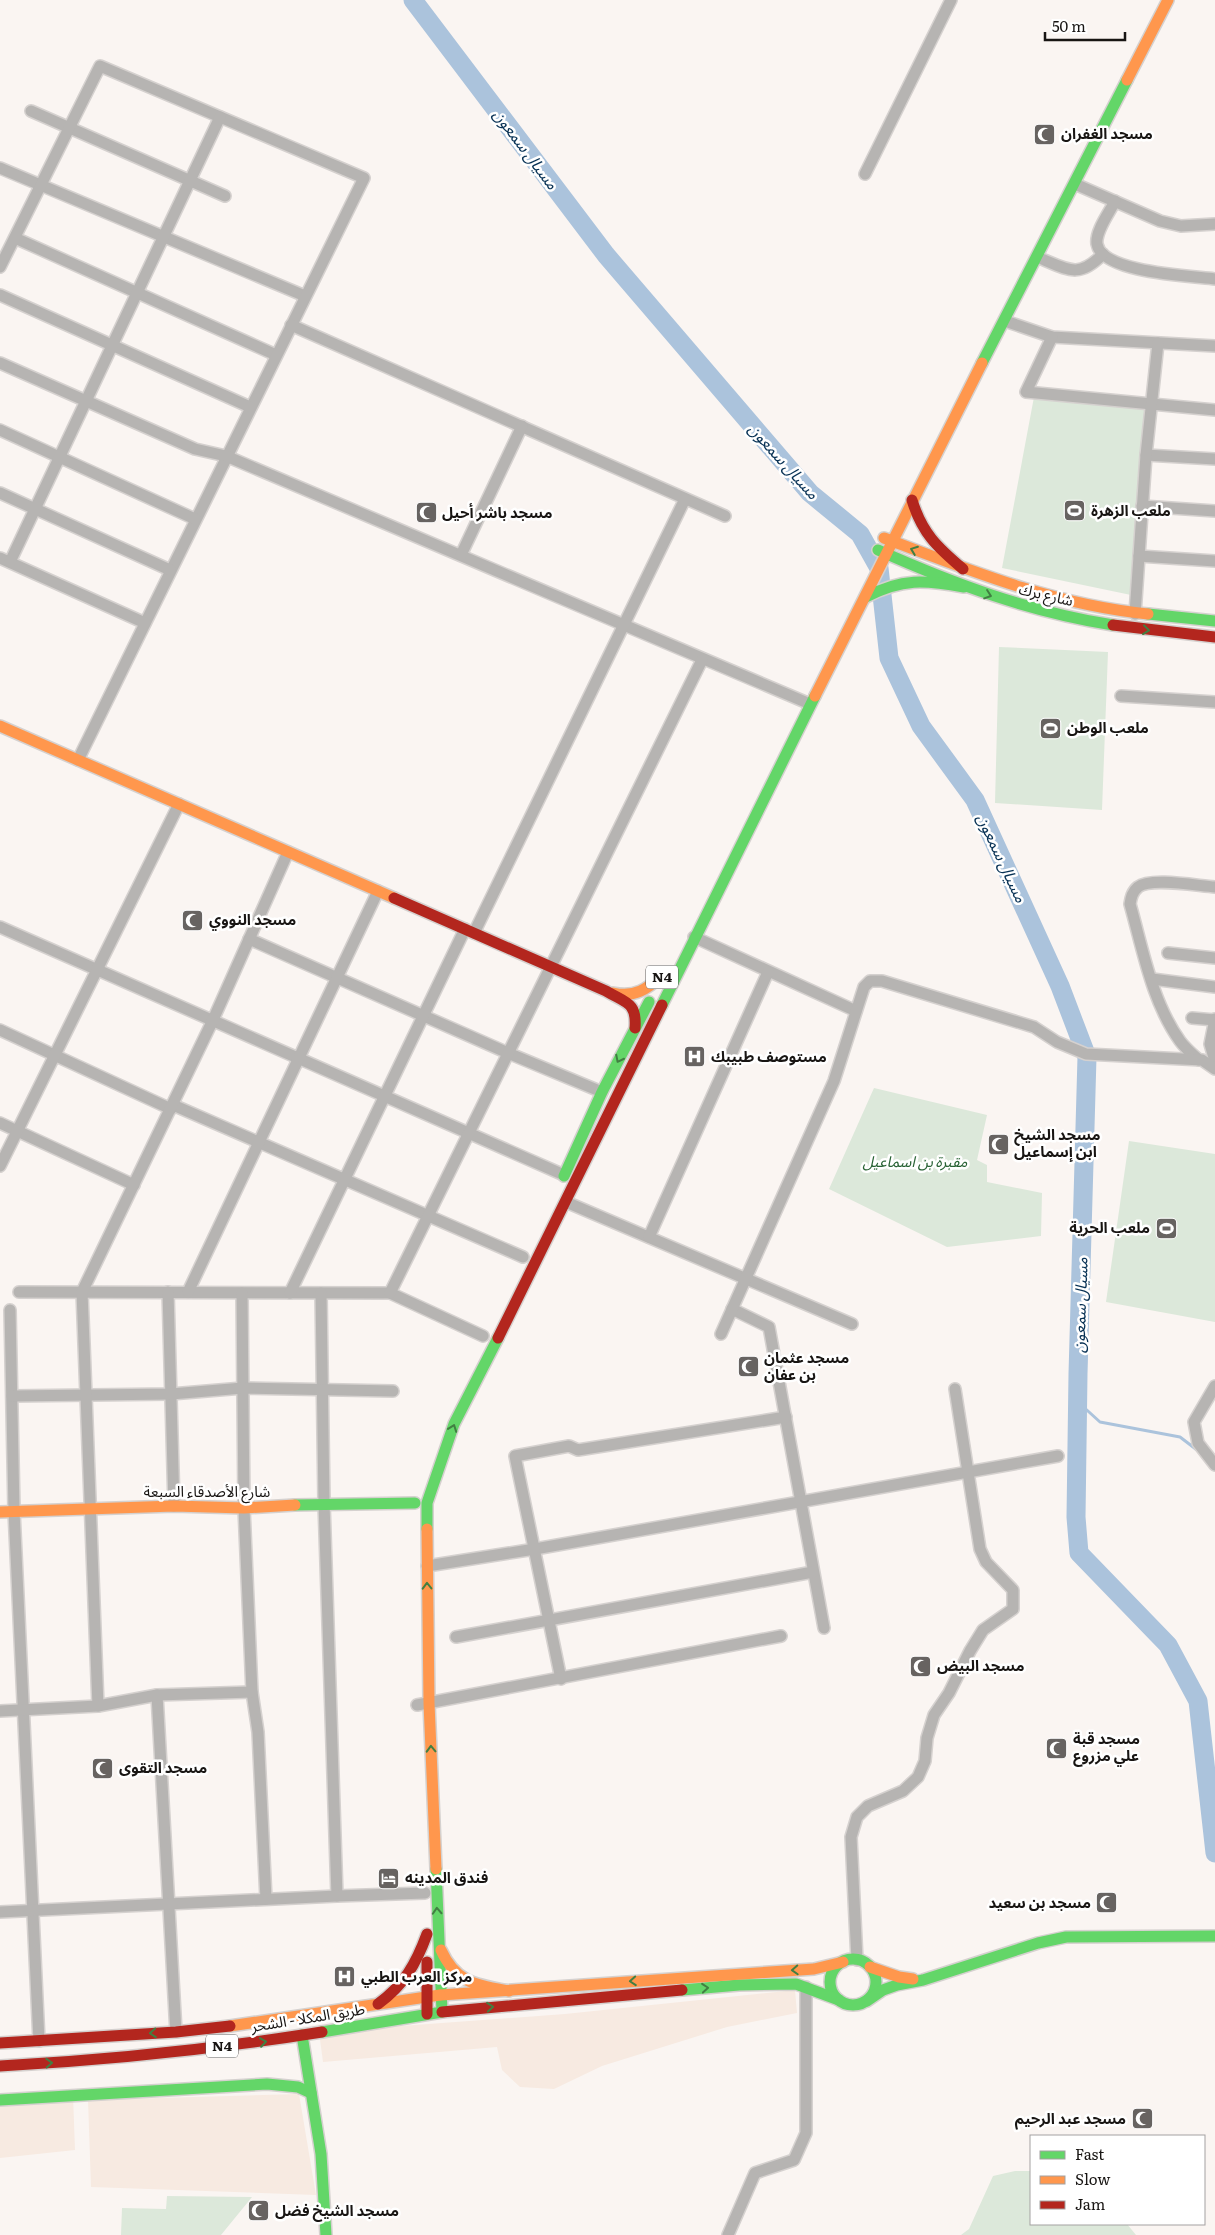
<svg xmlns="http://www.w3.org/2000/svg" width="1215" height="2235" viewBox="0 0 1215 2235" font-family="Literata,'Noto Sans Arabic',serif">
	<style>
		.commercial { fill: #f7eae1 }
		.green { fill: #dce8da }
		.lines { fill: none; stroke-linecap: round; stroke-linejoin: round }
		.stream { stroke: #abc3dc; stroke-width: 3 }
		.river { stroke: #abc3dc; stroke-width: 19 }
		.street-casing { stroke: #d5d1cf; stroke-width: 14 }
		.fast-casing { stroke: #d5d1cf; stroke-width: 14 }
		.slow-casing { stroke: #d5d1cf; stroke-width: 14 }
		.jam-casing { stroke: #d5d1cf; stroke-width: 14 }
		.street { stroke: #b6b4b2; stroke-width: 11 }
		.fast { stroke: #63d668; stroke-width: 11 }
		.slow { stroke: #ff974d; stroke-width: 11 }
		.jam { stroke: #b3261e; stroke-width: 11 }
		.oneway { stroke: #417f42 }
		.labels { text-anchor: middle; stroke-width: 5; stroke-linejoin: round; paint-order: stroke }
		.shield { fill: #fff; stroke: #5d5b5a; stroke-width: 1 }
		.shield-label { font-size: 14px; font-weight: bold; fill: #181513 }
		.poi-label { font-size: 15px; font-weight: bold; fill: #181513; stroke: #fff; text-anchor: start }
		.street-label { font-size: 15px; fill: #181513; stroke: #fff }
		.park-label { font-size: 15px; font-style: italic; fill: #286234; stroke: #fff }
		.water-label { font-size: 16px; font-style: italic; fill: #073154; stroke: #fff }
	</style>
	<rect width="100%" height="100%" fill="#faf5f2"/>
	<g class="commercial">
		<polygon points="795,1990 797,2013 727,2027 602,2066 554,2089 520,2087 502,2070 497,2047 323,2062 319,2032 565,2014"/>
		<polygon points="299,2094 316,2195 91,2187 88,2100"/>
		<polygon points="73,2095 75,2150 0,2158 0,2102"/>
	</g>
	<g class="green">
		<polygon points="1034,397 1146,408 1131,595 1002,568"/>
		<polygon points="999,647 1108,652 1102,810 995,803"/>
		<polygon points="874,1088 987,1115 977,1160 987,1165 987,1182 1042,1193 1041,1236 947,1247 829,1189"/>
		<polygon points="1129,1141 1215,1154 1215,1322 1106,1302"/>
		<polygon points="1015,2171 1031,2171 1031,2224 1127,2224 1136,2235 961,2235 969,2229 993,2176"/>
		<polygon points="167,2196 252,2197 221,2235 121,2235 122,2208 166,2209"/>
	</g>
	<g class="lines">
		<polyline class="stream" points="1078,1402 1100,1422 1180,1437 1197,1450"/>
		<polyline class="river" points="413,0 606,255 810,493 860,534 879,568 889,658 921,726 975,800 1060,986 1087,1057 1078,1374 1076,1517 1079,1553 1168,1645 1198,1701 1215,1853"/>
		<defs>
			<g id="street">
				<polyline points="31,111 225,196"/>
				<polyline points="0,168 305,296"/>
				<polyline points="865,174 951,0"/>
				<polyline points="1075,184 1160,221 1181,226 1215,224"/>
				<path d="M1115 201C1110 212 1095 231 1097 244 1102 273 1191 276 1215 279"/>
				<polyline points="15,238 276,355"/>
				<path d="M1037 257C1067 269 1078 280 1103 254"/>
				<polyline points="0,267 100,66 364,178 78,760"/>
				<polyline points="0,295 250,407"/>
				<polyline points="1005,321 1052,337 1215,346"/>
				<polyline points="291,325 725,516"/>
				<polyline points="1052,337 1026,392 1215,410"/>
				<path d="M0 363 195 449 226 456C421 538 615 623 810 704"/>
				<polyline points="0,430 195,519"/>
				<polyline points="1146,455 1215,459"/>
				<polyline points="0,493 170,570"/>
				<polyline points="1142,506 1215,511"/>
				<polyline points="461,555 522,426"/>
				<polyline points="1139,556 1215,561"/>
				<polyline points="0,558 145,623"/>
				<polyline points="10,562 220,117"/>
				<polyline points="1135,614 1146,455 1158,343"/>
				<polyline points="1121,696 1215,702"/>
				<polyline points="0,927 564,1175"/>
				<polyline points="474,933 685,499"/>
				<polyline points="694,937 856,1011"/>
				<polyline points="249,939 508,1053 602,1092"/>
				<polyline points="1168,953 1215,958"/>
				<polyline points="1152,979 1215,987"/>
				<polyline points="1192,1018 1215,1020"/>
				<polyline points="1215,1019 1210,1044 1215,1061"/>
				<polyline points="0,1030 171,1109"/>
				<path d="M1199 1060C1192 1054 1185 1048 1180 1041 1152 1002 1143 950 1130 904 1131 898 1132 892 1138 887 1151 877 1198 886 1215 887"/>
				<polyline points="173,1105 523,1257"/>
				<polyline points="0,1123 134,1185"/>
				<polyline points="0,1166 179,804"/>
				<polyline points="566,1202 852,1324"/>
				<polyline points="649,1237 768,972"/>
				<polyline points="19,1292 390,1293 483,1336"/>
				<polyline points="168,1292 174,1506"/>
				<polyline points="188,1292 378,891"/>
				<polyline points="242,1293 244,1508 252,1692 258,1732 266,1899"/>
				<polyline points="290,1293 465,929"/>
				<polyline points="321,1293 324,1503 337,1896"/>
				<polyline points="390,1293 702,660"/>
				<polyline points="732,1309 769,1327 824,1628"/>
				<polyline points="10,1310 14,1511 39,2041"/>
				<polyline points="721,1334 834,1081 864,987 870,981 882,981 1034,1027 1057,1042 1086,1054 1202,1060 1215,1069"/>
				<polyline points="1215,1386 1194,1422 1198,1443 1215,1465"/>
				<polyline points="12,1396 171,1394 243,1388 393,1391"/>
				<polyline points="427,1566 535,1549 1058,1456"/>
				<polyline points="456,1637 813,1572"/>
				<polyline points="561,1679 515,1456 569,1446 578,1450 786,1417"/>
				<polyline points="157,1695 176,2032"/>
				<polyline points="417,1705 781,1636"/>
				<polyline points="98,1706 82,1292 213,1020 288,852"/>
				<polyline points="0,1711 98,1706 157,1695 252,1692"/>
				<polyline points="0,1912 337,1896 425,1893"/>
				<polyline points="857,1960 851,1837 857,1817 868,1806 903,1791 918,1777 925,1761 927,1738 934,1715 949,1693 970,1651 983,1630 1013,1609 1013,1590 986,1562 980,1549 955,1389"/>
				<polyline points="728,2235 755,2173 794,2160 806,2133 806,1987"/>
			</g>
			<g id="fast">
				<polyline points="982,363 1127,80"/>
				<path d="M878 550C954 584 1030 612 1113 625"/>
				<path d="M866 597C902 578 925 580 964 587"/>
				<polyline points="1148,614 1215,621"/>
				<polyline points="662,1005 815,696"/>
				<polyline points="564,1176 602,1092 649,1002"/>
				<polyline points="295,1505 415,1503"/>
				<polyline points="427,1529 427,1503 454,1424 498,1338"/>
				<circle cx="853" cy="1982" r="23"/>
				<polyline points="682,1990 739,1985 796,1984 839,2000"/>
				<polyline points="867,2001 883,1990 897,1985 923,1980 1038,1943 1066,1937 1215,1936"/>
				<polyline points="322,2032 442,2012 436,1869"/>
				<polyline points="302,2035 321,2154 326,2235"/>
				<polyline points="0,2100 267,2084 298,2087 311,2093"/>
			</g>
			<g id="slow">
				<polyline points="1127,80 1168,0"/>
				<path d="M884 538C971 571 1055 605 1148 614"/>
				<polyline points="815,696 982,363"/>
				<polyline points="0,726 394,898"/>
				<path d="M613 993C635 998 647 989 663 975"/>
				<polyline points="0,1512 174,1506 244,1508 295,1505"/>
				<polyline points="427,1529 429,1703 436,1869"/>
				<path d="M441 1950C456 1983 476 1985 509 1991"/>
				<polyline points="870,1967 899,1977 913,1979"/>
				<polyline points="441,1995 814,1969 843,1962"/>
				<polyline points="230,2026 440,1995"/>
			</g>
			<g id="jam">
				<path d="M912 500C922 533 937 547 963 569"/>
				<polyline points="1113,625 1215,637"/>
				<path d="M394 898 606 991C626 1003 637 1002 635 1028"/>
				<polyline points="498,1338 662,1005"/>
				<polyline points="427,1962 427,2014"/>
				<path d="M378 2004C404 1985 416 1964 427 1934"/>
				<polyline points="442,2012 682,1990"/>
				<polyline points="0,2043 176,2032 230,2026"/>
				<path d="M0 2066C108 2060 215 2049 322 2032"/>
			</g>
		</defs>
		<use href="#street" class="street-casing"/>
		<use href="#fast" class="fast-casing"/>
		<use href="#slow" class="slow-casing"/>
		<use href="#jam" class="jam-casing"/>
		<use href="#street" class="street"/>
		<use href="#fast" class="fast"/>
		<use href="#slow" class="slow"/>
		<use href="#jam" class="jam"/>
	</g>
	<defs><path id="oneway-chevron" d="M-2-3.5L2.5 0L-2 3.5" fill="none" stroke-width="1.6" stroke-linecap="round" stroke-linejoin="round" transform="scale(1.25)"/></defs>
	<g class="oneway">
		<use href="#oneway-chevron" transform="translate(914 550) rotate(-159)"/>
		<use href="#oneway-chevron" transform="translate(988 595) rotate(19)"/>
		<use href="#oneway-chevron" transform="translate(1146 630) rotate(7)"/>
		<use href="#oneway-chevron" transform="translate(619 1059) rotate(117)"/>
		<use href="#oneway-chevron" transform="translate(453 1428) rotate(-70)"/>
		<use href="#oneway-chevron" transform="translate(427 1586) rotate(-91)"/>
		<use href="#oneway-chevron" transform="translate(431 1749) rotate(-92)"/>
		<use href="#oneway-chevron" transform="translate(437 1911) rotate(-93)"/>
		<use href="#oneway-chevron" transform="translate(795 1970) rotate(177)"/>
		<use href="#oneway-chevron" transform="translate(633 1981) rotate(176)"/>
		<use href="#oneway-chevron" transform="translate(705 1988) rotate(-5)"/>
		<use href="#oneway-chevron" transform="translate(490 2007) rotate(-5)"/>
		<use href="#oneway-chevron" transform="translate(153 2033) rotate(176)"/>
		<use href="#oneway-chevron" transform="translate(263 2042) rotate(-8)"/>
		<use href="#oneway-chevron" transform="translate(49 2063) rotate(-3)"/>
	</g>
	<defs>
		<symbol id="mosque-square" viewBox="-11 -11 22 22"><rect x="-9" y="-9" width="18" height="18" rx="4" fill="#676361" stroke="#fff"/><path d="M3.5-4.9A6 6 0 1 0 3.5 4.9A5 5 0 1 1 3.5-4.9Z" fill="#fff"/></symbol>
		<symbol id="stadium-square" viewBox="-11 -11 22 22"><rect x="-9" y="-9" width="18" height="18" rx="4" fill="#676361" stroke="#fff"/><path d="M0-5a6.5 5 0 1 0 0 10a6.5 5 0 1 0 0-10ZM-3.5-1.8h7v3.6h-7Z" fill="#fff"/></symbol>
		<symbol id="hospital-square" viewBox="-11 -11 22 22"><rect x="-9" y="-9" width="18" height="18" rx="4" fill="#676361" stroke="#fff"/><path d="M-5-5h3v3.5h4V-5h3V5h-3V1.5h-4V5h-3Z" fill="#fff"/></symbol>
		<symbol id="hotel-square" viewBox="-11 -11 22 22"><rect x="-9" y="-9" width="18" height="18" rx="4" fill="#676361" stroke="#fff"/><path d="M-6-4.5h1.5V1H6V5H4.5V3h-9V5H-6ZM-4 0a1.8 1.8 0 1 1 3.6 0ZM.5 0V-2.5h3Q6-2.5 6 0Z" fill="#fff"/></symbol>
	</defs>
	<g fill-rule="evenodd">
		<use href="#mosque-square" x="1032" y="122" width="25" height="25"/>
		<use href="#stadium-square" x="1062" y="498" width="25" height="25"/>
		<use href="#mosque-square" x="414" y="500" width="25" height="25"/>
		<use href="#stadium-square" x="1038" y="716" width="25" height="25"/>
		<use href="#mosque-square" x="180" y="908" width="25" height="25"/>
		<use href="#hospital-square" x="682" y="1044" width="25" height="25"/>
		<use href="#mosque-square" x="986" y="1132" width="25" height="25"/>
		<use href="#stadium-square" x="1154" y="1216" width="25" height="25"/>
		<use href="#mosque-square" x="736" y="1354" width="25" height="25"/>
		<use href="#mosque-square" x="908" y="1654" width="25" height="25"/>
		<use href="#mosque-square" x="1044" y="1736" width="25" height="25"/>
		<use href="#mosque-square" x="90" y="1756" width="25" height="25"/>
		<use href="#hotel-square" x="376" y="1866" width="25" height="25"/>
		<use href="#mosque-square" x="1094" y="1890" width="25" height="25"/>
		<use href="#hospital-square" x="332" y="1964" width="25" height="25"/>
		<use href="#mosque-square" x="1130" y="2106" width="25" height="25"/>
		<use href="#mosque-square" x="246" y="2198" width="25" height="25"/>
	</g>
	<g class="labels">
		<g class="shield">
			<rect x="646" y="965.5" width="32" height="23" rx="4"/>
			<rect x="206" y="2034.5" width="32" height="23" rx="4"/>
		</g>
		<g class="shield-label">
			<text x="662" y="982">N4</text>
			<text x="222" y="2051">N4</text>
		</g>
		<g class="poi-label">
			<text x="1061" y="139">مسجد الغفران</text>
			<text x="1091" y="516">ملعب الزهرة</text>
			<text x="442" y="518">مسجد باشر أحيل</text>
			<text x="1067" y="733">ملعب الوطن</text>
			<text x="209" y="925">مسجد النووي</text>
			<text x="711" y="1062">مستوصف طبيبك</text>
			<text x="1014" y="1140">مسجد الشيخ<tspan x="1014" dy="17">ابن إسماعيل</tspan></text>
			<text x="1150" y="1233" text-anchor="end">ملعب الحرية</text>
			<text x="764" y="1363">مسجد عثمان<tspan x="764" dy="17">بن عفان</tspan></text>
			<text x="937" y="1671">مسجد البيض</text>
			<text x="1073" y="1744">مسجد قبة<tspan x="1073" dy="17">علي مزروع</tspan></text>
			<text x="119" y="1773">مسجد التقوى</text>
			<text x="405" y="1883">فندق المدينه</text>
			<text x="1091" y="1908" text-anchor="end">مسجد بن سعيد</text>
			<text x="361" y="1982">مركز العرب الطبي</text>
			<text x="1126" y="2124" text-anchor="end">مسجد عبد الرحيم</text>
			<text x="275" y="2216">مسجد الشيخ فضل</text>
		</g>
		<g class="street-label">
			<text transform="translate(1046 595) rotate(13)" y="5">شارع برك</text>
			<text x="207" y="1497">شارع الأصدقاء السبعة</text>
			<text transform="translate(308 2018) rotate(-9)" y="5">طريق المكلا - الشحر</text>
		</g>
		<g class="park-label">
			<text x="915" y="1167">مقبرة بن اسماعيل</text>
		</g>
		<g class="water-label">
			<text transform="translate(526 149) rotate(53)" y="6">مسيال سمعون</text>
			<text transform="translate(784 461) rotate(48)" y="6">مسيال سمعون</text>
			<text transform="translate(1002 858) rotate(65)" y="6">مسيال سمعون</text>
			<text transform="translate(1080 1305) rotate(-88)" y="6">مسيال سمعون</text>
		</g>
	</g>
	<rect x="1030" y="2135" width="175" height="90" fill="#ffffff" stroke="#a3a1a1"/>
	<rect x="1040" y="2151" width="25" height="8" fill="#63d668" stroke="#a3a1a1"/>
	<text x="1075" y="2160" font-size="15" fill="#181513">Fast</text>
	<rect x="1040" y="2176" width="25" height="8" fill="#ff974d" stroke="#a3a1a1"/>
	<text x="1075" y="2185" font-size="15" fill="#181513">Slow</text>
	<rect x="1040" y="2201" width="25" height="8" fill="#b3261e" stroke="#a3a1a1"/>
	<text x="1075" y="2210" font-size="15" fill="#181513">Jam</text>
	<path d="M1045 32v8h80v-8" fill="none" stroke="#181513" stroke-width="2.5"/>
	<text x="1052" y="32" font-size="15" fill="#181513" stroke="#ffffff" stroke-width="4" paint-order="stroke">50 m</text>
</svg>
